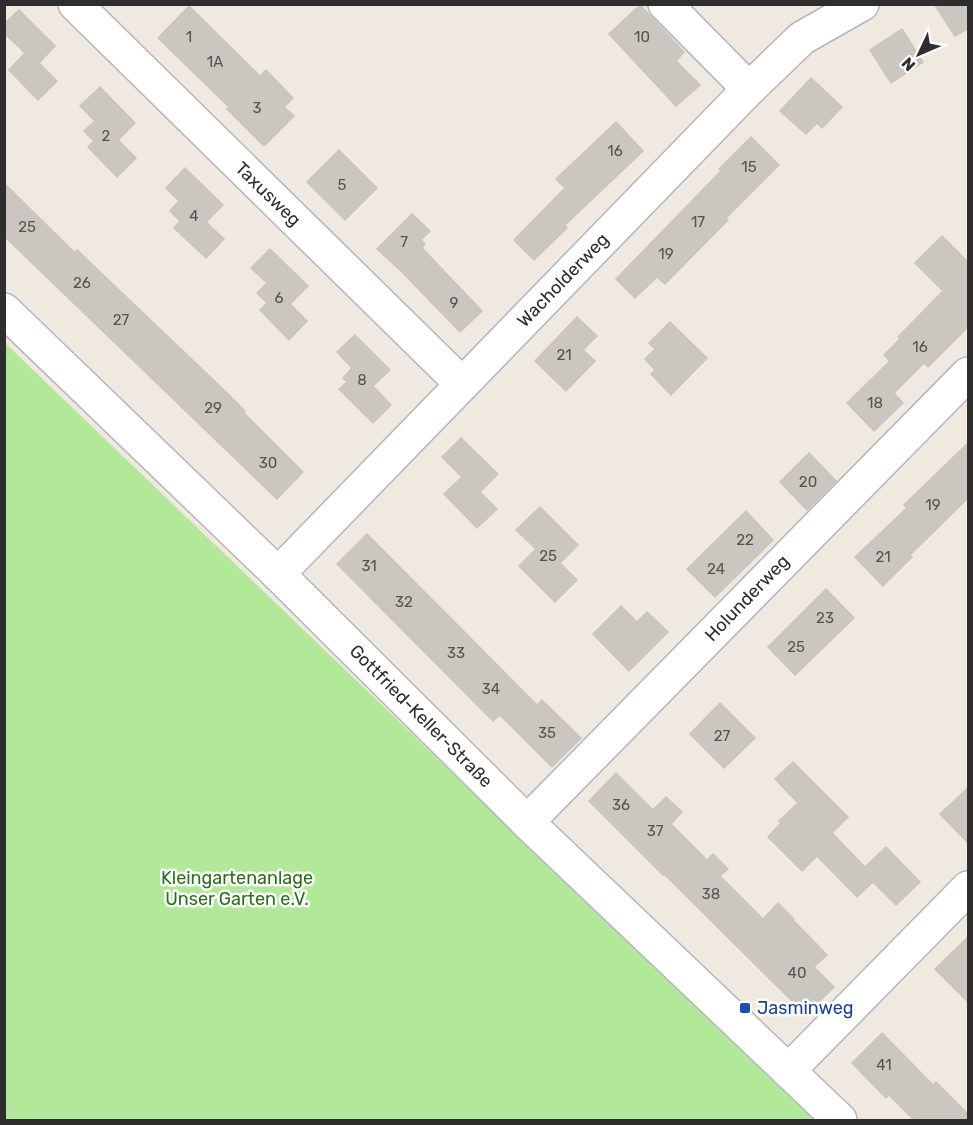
<svg xmlns="http://www.w3.org/2000/svg" width="973" height="1125" viewBox="0 0 973 1125" font-family="Rubik,sans-serif">
	<style>
		.garden { fill: #b2e999 }
		.building { fill: #cbc6bf; stroke: #ccc6b9; stroke-width: 1.5 }
		.lines { fill: none; stroke-linecap: round; stroke-linejoin: round }
		.street-casing { stroke: #b4b5c2; stroke-width: 36 }
		.secondary-casing { stroke: #b4b5c2; stroke-width: 36 }
		.street { stroke: #fff; stroke-width: 33 }
		.secondary { stroke: #fff; stroke-width: 33 }
		.transit-dot { fill: #1a4fb4; stroke: #fff; stroke-width: 2 }
		.labels { text-anchor: middle; stroke-width: 5; stroke-linejoin: round; paint-order: stroke }
		.number-label { font-size: 15px; fill: #555452 }
		.street-label { font-size: 18px; fill: #2e2e2e; stroke: #fff }
		.park-label { font-size: 18px; fill: #267216; stroke: #fff }
		.transit-label { font-size: 18px; fill: #164399; stroke: #fff; text-anchor: start }
	</style>
	<rect width="100%" height="100%" fill="#f0e9e0"/>
	<polygon class="garden" points="5,343 814,1120 5,1120"/>
	<g class="building">
		<polygon points="934,4 969,4 969,28 955,36"/>
		<polygon points="640,5 684,52 676,61 700,85 676,106 609,34"/>
		<polygon points="189,6 260,76 266,70 293,98 284,107 294,116 264,146 227,109 229,107 158,38"/>
		<polygon points="19,10 55,46 39,63 57,81 38,100 9,70 25,53 4,33 4,24"/>
		<polygon points="902,29 923,62 891,83 870,50"/>
		<polygon points="811,78 842,107 822,128 817,123 806,134 780,111"/>
		<polygon points="100,87 135,123 118,140 136,158 117,177 88,147 94,141 84,131 95,121 80,106"/>
		<polygon points="616,122 643,151 565,225 567,228 534,260 514,240 565,188 556,179"/>
		<polygon points="751,137 779,165 726,218 728,220 665,284 657,277 635,298 616,279 721,171 719,169"/>
		<polygon points="339,150 377,188 345,220 307,182"/>
		<polygon points="185,168 223,205 206,222 224,239 206,258 174,228 180,221 170,211 179,201 166,188"/>
		<polygon points="4,183 75,253 77,250 223,389 245,411 244,413 303,472 277,499 4,236"/>
		<polygon points="412,214 430,231 421,240 425,244 422,248 482,311 460,332 400,270 377,249"/>
		<polygon points="942,236 969,263 969,326 928,367 924,363 894,393 903,403 874,431 847,403 890,361 884,355 900,339 898,337 943,291 915,263"/>
		<polygon points="270,249 308,286 290,304 307,321 289,340 260,310 267,303 257,293 267,283 251,268"/>
		<polygon points="577,317 597,336 583,350 595,361 566,391 535,361"/>
		<polygon points="670,322 707,358 671,395 651,374 655,370 645,359 655,349 649,343"/>
		<polygon points="355,335 390,370 373,386 391,405 373,423 339,389 347,382 343,378 352,368 337,352"/>
		<polygon points="461,438 498,474 480,492 497,509 477,528 444,494 462,477 442,457"/>
		<polygon points="969,442 969,497 910,555 912,557 883,586 855,557 907,508 904,505"/>
		<polygon points="809,453 836,481 807,510 780,482"/>
		<polygon points="540,507 578,545 560,563 577,580 555,602 519,566 536,549 516,530"/>
		<polygon points="746,511 773,540 715,597 687,569"/>
		<polygon points="367,534 537,705 542,700 581,738 552,767 500,715 493,721 337,564"/>
		<polygon points="826,589 854,618 795,675 768,647"/>
		<polygon points="621,606 637,622 647,612 668,632 629,671 593,634"/>
		<polygon points="720,703 755,738 724,768 690,734"/>
		<polygon points="793,762 848,817 832,833 865,867 886,847 920,882 896,905 873,882 857,897 817,856 802,871 768,837 781,823 779,821 798,803 775,779"/>
		<polygon points="616,773 653,810 666,797 682,812 671,824 707,860 713,854 728,869 720,876 763,919 778,903 794,919 793,920 827,955 814,967 834,987 806,1015 664,874 663,875 589,801"/>
		<polygon points="969,787 969,844 940,814"/>
		<polygon points="969,936 969,1003 935,969"/>
		<polygon points="882,1033 933,1085 936,1082 969,1115 969,1120 914,1120 889,1095 886,1098 852,1063"/>
	</g>
	<g class="lines">
		<defs>
			<g id="street">
				<polyline points="75,4 462,384"/>
				<polyline points="665,4 749,89"/>
				<polyline points="278,574 749,89 802,38 862,4"/>
				<polyline points="527,822 968,374"/>
				<polyline points="788,1071 968,888"/>
			</g>
			<polyline id="secondary" points="4,310 278,574 527,822 840,1120"/>
		</defs>
		<use href="#street" class="street-casing"/>
		<use href="#secondary" class="secondary-casing"/>
		<use href="#street" class="street"/>
		<use href="#secondary" class="secondary"/>
	</g>
	<rect class="transit-dot" x="739" y="1002" width="12" height="12" rx="3"/>
	<g class="labels">
		<g class="number-label">
			<text x="189" y="42">1</text>
			<text x="642" y="42">10</text>
			<text x="215" y="67">1A</text>
			<text x="257" y="113">3</text>
			<text x="106" y="141">2</text>
			<text x="615" y="156">16</text>
			<text x="749" y="172">15</text>
			<text x="342" y="190">5</text>
			<text x="194" y="221">4</text>
			<text x="698" y="227">17</text>
			<text x="27" y="232">25</text>
			<text x="404" y="247">7</text>
			<text x="666" y="259">19</text>
			<text x="82" y="288">26</text>
			<text x="279" y="303">6</text>
			<text x="454" y="308">9</text>
			<text x="121" y="325">27</text>
			<text x="920" y="352">16</text>
			<text x="564" y="360">21</text>
			<text x="362" y="385">8</text>
			<text x="875" y="408">18</text>
			<text x="213" y="413">29</text>
			<text x="268" y="468">30</text>
			<text x="808" y="487">20</text>
			<text x="933" y="510">19</text>
			<text x="745" y="545">22</text>
			<text x="548" y="561">25</text>
			<text x="883" y="562">21</text>
			<text x="369" y="571">31</text>
			<text x="716" y="574">24</text>
			<text x="404" y="607">32</text>
			<text x="825" y="623">23</text>
			<text x="796" y="652">25</text>
			<text x="456" y="658">33</text>
			<text x="491" y="694">34</text>
			<text x="547" y="738">35</text>
			<text x="722" y="741">27</text>
			<text x="621" y="810">36</text>
			<text x="655" y="836">37</text>
			<text x="711" y="899">38</text>
			<text x="797" y="978">40</text>
			<text x="884" y="1070">41</text>
		</g>
		<g class="street-label">
			<text transform="translate(268 194) rotate(44)" y="6">Taxusweg</text>
			<text transform="translate(563 280) rotate(-46)" y="6">Wacholderweg</text>
			<text transform="translate(747 598) rotate(-46)" y="6">Holunderweg</text>
			<text transform="translate(421 716) rotate(45)" y="6">Gottfried-Keller-Straße</text>
		</g>
		<g class="park-label">
			<text x="237" y="884">Kleingartenanlage<tspan x="237" dy="21">Unser Garten e.V.</tspan></text>
		</g>
		<g class="transit-label">
			<text x="757" y="1014">Jasminweg</text>
		</g>
	</g>
	<rect width="973" height="1125" fill="none" stroke="#2e2e2e" stroke-width="12"/>
	<g transform="translate(919 54) rotate(226)" stroke="#ffffff" stroke-width="4.5" paint-order="stroke">
	<path d="M0-4.5L10 22L0 15L-10 22Z" fill="#2e2e2e"/>
	<text y="-9" font-size="16" font-weight="bold" text-anchor="middle" fill="#2e2e2e">N</text>
	</g>
</svg>
